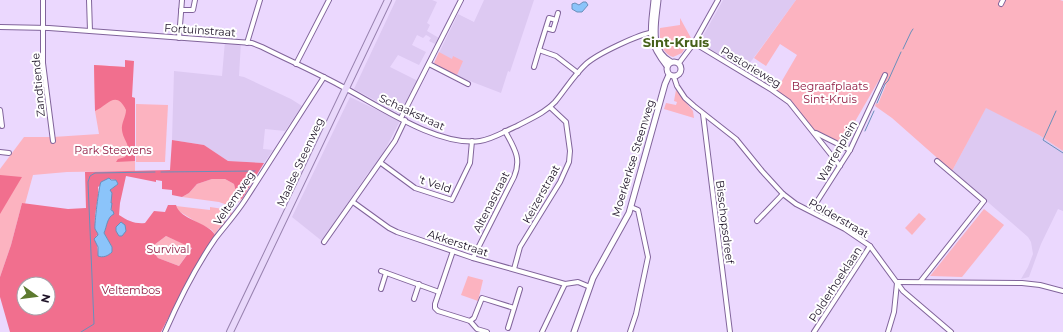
<svg xmlns="http://www.w3.org/2000/svg" width="1063" height="332" viewBox="0 0 1063 332" font-family="Montserrat,sans-serif">
	<style>
		.built { fill: #ddc9f2 }
		.green { fill: #fcb3c0 }
		.forest { fill: #f16f8e; fill-rule: evenodd }
		.water { fill: #8bc4fa; stroke: #6a8fbb }
		.lines { fill: none; stroke-linecap: round; stroke-linejoin: round }
		.stream { stroke: #6a8fbb; stroke-width: 1 }
		.minor-casing { stroke: #81649b; stroke-width: 6 }
		.tertiary-casing { stroke: #81649b; stroke-width: 7 }
		.primary-casing { stroke: #9882af; stroke-width: 8 }
		.minor { stroke: #fff; stroke-width: 4 }
		.tertiary { stroke: #fff; stroke-width: 5 }
		.primary { stroke: #e9d8fb; stroke-width: 6 }
		.labels { text-anchor: middle; stroke-width: 4; stroke-linejoin: round; paint-order: stroke }
		.street-label { font-size: 11px; fill: #1d1227; stroke: #fff }
		.park-label { font-size: 11px; fill: #911c43; stroke: #fff }
		.quarter-label { font-size: 13px; font-weight: bold; fill: #46601a; stroke: #fff }
	</style>
	<rect width="100%" height="100%" fill="#ebd8fe"/>
	<g class="built">
		<polygon points="396,0 432,0 437,2 427,23 430,25 427,31 439,38 435,44 429,41 431,38 428,36 426,35 423,38 417,35 412,45 426,52 419,65 398,55 390,67 418,81 400,114 354,89"/>
		<polygon points="484,0 534,0 510,72 508,71 501,93 449,73 441,69 434,63 458,14 474,22"/>
		<polygon points="723,0 796,0 744,71 699,43"/>
		<polygon points="225,41 241,42 239,76 244,77 291,99 302,106 285,131 265,129 263,149 273,150 264,163 228,161 204,145 172,140 174,71 222,76"/>
		<polygon points="350,97 400,121 378,163 368,173 322,241 292,217"/>
		<polygon points="986,107 1039,135 1063,151 1063,211 1058,209 1041,244 1029,277 1021,279 1028,267 1033,254 1031,242 1028,237 952,171"/>
	</g>
	<g class="green">
		<polygon points="796,0 1060,0 1063,1 1063,151 1039,135 986,108 952,171 892,118 875,106 876,103 878,104 886,85 879,80 842,144 813,129 789,99 776,91 797,55 780,44 766,66 754,58"/>
		<path d="M680 18 691 38 682 53 673 57C661 53 659 39 660 28L680 25Z"/>
		<polygon points="439,52 452,59 453,56 463,61 457,75 441,69 434,63"/>
		<polygon points="125,60 132,97 135,98 135,171 67,172 33,175 25,204 22,203 11,245 0,277 0,169 24,137 53,137 99,134 95,111 94,65 125,67"/>
		<polygon points="676,90 693,111 694,118 664,109 666,103 676,105 677,102 674,101"/>
		<polygon points="136,104 168,105 165,162 136,162"/>
		<polygon points="212,179 225,179 234,184 237,197 242,199 236,204 230,206 219,202 182,197 189,193 197,184"/>
		<polygon points="176,206 210,210 210,207 230,210 232,214 232,216 228,215 224,221 226,223 221,230 219,228 215,235 212,230 198,223 177,210"/>
		<polygon points="984,209 1004,225 962,277 930,276"/>
		<polygon points="919,213 926,219 912,235 905,228"/>
		<polygon points="166,236 192,247 179,266 158,258 152,250 154,245"/>
		<polygon points="468,276 483,280 478,301 461,295"/>
	</g>
	<g class="forest">
		<path d="M125 60 134 61 132 97 135 98V161L116 162 118 159 125 157C133 146 123 141 122 130 121 123 126 117 126 110 116 89 107 106 95 111L94 65 125 67Z"/>
		<path d="M172 140 204 145 228 161 264 163 242 199 237 197 234 184 225 179H212L197 184 189 193 182 197 172 195V190L162 189V181L156 180V182L126 176 120 203 119 215C128 221 135 224 145 223L154 211 165 212 168 205H176C180 220 208 222 215 235L192 272 161 332H10L0 297V277L11 245 22 203 68 209 86 208 85 172 170 170ZM109 179 116 180 118 184 110 190 111 208 112 211 106 224 104 233 112 247 108 255 100 257 98 254C98 248 96 242 96 236L98 235V233C90 223 100 200 98 187ZM166 236 192 248 179 266 158 258 152 250 154 245ZM24 284H48V308H24Z"/>
		<polygon points="0,175 22,177 0,214"/>
	</g>
	<g class="water">
		<polygon points="583,2 586,2 588,5 582,12 577,12 572,9 572,4 575,3 579,5"/>
		<path d="M109 178 111 180H116L118 184 110 190 112 193 111 203H112L111 210 113 211 114 214C107 217 107 226 104 233L112 247V252C108 256 103 258 98 256V247L94 239 98 235C98 233 96 231 95 229 94 226 99 185 101 182Z"/>
		<polygon points="121,222 125,225 126,231 122,236 119,236 116,231 116,227"/>
	</g>
	<g class="lines">
		<g class="stream">
			<polyline points="903,49 911,32 913,29"/>
			<polyline points="877,103 885,84 888,81 901,52"/>
			<polyline points="1056,111 1043,140 1063,153"/>
			<polyline points="865,131 874,111"/>
			<polyline points="161,172 255,171"/>
			<polyline points="81,332 94,324 88,182 90,176 95,173 155,172"/>
		</g>
		<defs>
			<g id="minor">
				<polyline points="43,0 43,63 53,141"/>
				<polyline points="89,0 90,31"/>
				<polyline points="1001,4 1003,0"/>
				<polyline points="181,10 193,10 195,0"/>
				<polyline points="556,20 558,13"/>
				<path d="M0 27 49 28 252 43 262 47C288 60 315 72 341 86 378 105 437 147 480 141 493 139 505 131 517 126 530 119 545 113 555 102 565 90 574 75 586 64 597 54 639 34 654 32"/>
				<polyline points="546,28 553,30 556,20 549,18 539,50 556,56 578,73"/>
				<polyline points="179,38 182,0"/>
				<polyline points="247,43 260,0"/>
				<polyline points="694,43 772,90 789,102 840,166"/>
				<polyline points="679,63 694,43 718,0"/>
				<polyline points="296,64 329,0"/>
				<polyline points="429,64 468,84"/>
				<polyline points="534,67 539,50"/>
				<polyline points="674,77 677,86 685,98 694,106 736,139 762,171 783,194 796,204 845,229 870,246 903,291 951,332"/>
				<polyline points="0,110 2,126"/>
				<polyline points="703,114 730,332"/>
				<polyline points="401,118 461,0"/>
				<polyline points="816,133 850,150"/>
				<polyline points="0,152 9,153"/>
				<polyline points="381,163 415,188 452,200 470,163 472,141"/>
				<polyline points="353,202 389,228 397,232 473,258 565,284"/>
				<polyline points="811,211 850,150 885,75"/>
				<polyline points="757,221 783,194"/>
				<polyline points="324,242 395,141 405,120"/>
				<polyline points="453,251 435,304 435,308 438,311 470,321 477,329 487,332"/>
				<path d="M473 258 514 177C522 158 514 148 505 131"/>
				<polyline points="514,269 520,247 560,182 569,162 570,151 566,122 550,107"/>
				<polyline points="381,271 439,292"/>
				<polyline points="897,282 1022,283 1040,285 1063,291"/>
				<polyline points="920,282 984,201 937,161"/>
				<polyline points="381,289 386,273"/>
				<polyline points="414,299 419,284"/>
				<polyline points="470,321 474,318 482,298 514,308"/>
				<polyline points="508,328 520,289"/>
				<path d="M165 332C179 300 195 268 215 239 225 226 236 214 245 200L324 77"/>
				<polyline points="542,332 565,284 578,282 590,287"/>
				<polyline points="630,332 636,314 648,257 638,210 631,207"/>
				<polyline points="814,332 870,246"/>
				<polyline points="888,332 894,312 897,283"/>
			</g>
			<g id="tertiary">
				<path d="M654 0C651 32 646 39 667 66"/>
				<path d="M658 0C656 21 648 50 671 62"/>
				<circle cx="674" cy="69" r="7"/>
				<polyline points="574,332 593,278 629,213 665,84 669,75"/>
			</g>
			<polyline id="primary" points="230,332 388,0"/>
		</defs>
		<use href="#minor" class="minor-casing"/>
		<use href="#tertiary" class="tertiary-casing"/>
		<use href="#primary" class="primary-casing"/>
		<use href="#minor" class="minor"/>
		<use href="#tertiary" class="tertiary"/>
		<use href="#primary" class="primary"/>
	</g>
	<g class="labels">
		<g class="street-label">
			<text transform="translate(200 30) rotate(4)" y="4">Fortuinstraat</text>
			<text transform="translate(751 67) rotate(31)" y="4">Pastorieweg</text>
			<text transform="translate(38 85) rotate(-95)" y="4">Zandtiende</text>
			<text transform="translate(412 112) rotate(25)" y="4">Schaakstraat</text>
			<text transform="translate(837 151) rotate(-60)" y="4">Warrenplein</text>
			<text transform="translate(633 158) rotate(-73)" y="4">Moerkerkse Steenweg</text>
			<text transform="translate(300 162) rotate(-65)" y="4">Maalse Steenweg</text>
			<text transform="translate(435 184) rotate(18)" y="4">'t Veld</text>
			<text transform="translate(541 194) rotate(-61)" y="4">Keizerstraat</text>
			<text transform="translate(234 198) rotate(-55)" y="4">Veltemweg</text>
			<text transform="translate(491 202) rotate(-63)" y="4">Altenastraat</text>
			<text transform="translate(839 218) rotate(30)" y="4">Polderstraat</text>
			<text transform="translate(725 222) rotate(83)" y="4">Bisschopsdreef</text>
			<text transform="translate(458 243) rotate(18)" y="4">Akkerstraat</text>
			<text transform="translate(835 284) rotate(-57)" y="4">Polderhoeklaan</text>
		</g>
		<g class="park-label">
			<text x="830" y="90">Begraafplaats<tspan x="830" dy="13">Sint-Kruis</tspan></text>
			<text x="113" y="154">Park Steevens</text>
			<text x="168" y="253">Survival</text>
			<text x="131" y="294">Veltembos</text>
		</g>
		<g class="quarter-label">
			<text x="676" y="47">Sint-Kruis</text>
		</g>
	</g>
	<g transform="translate(36 296) rotate(104)"><circle r="19" fill="#ffffff" stroke="#a5a0a9"/>
	<path d="M0-3L7 15L0 10L-7 15Z" fill="#5d7a2f"/>
	<text y="-6" font-size="11" font-weight="bold" text-anchor="middle" fill="#1d1227">N</text>
	</g>
</svg>
